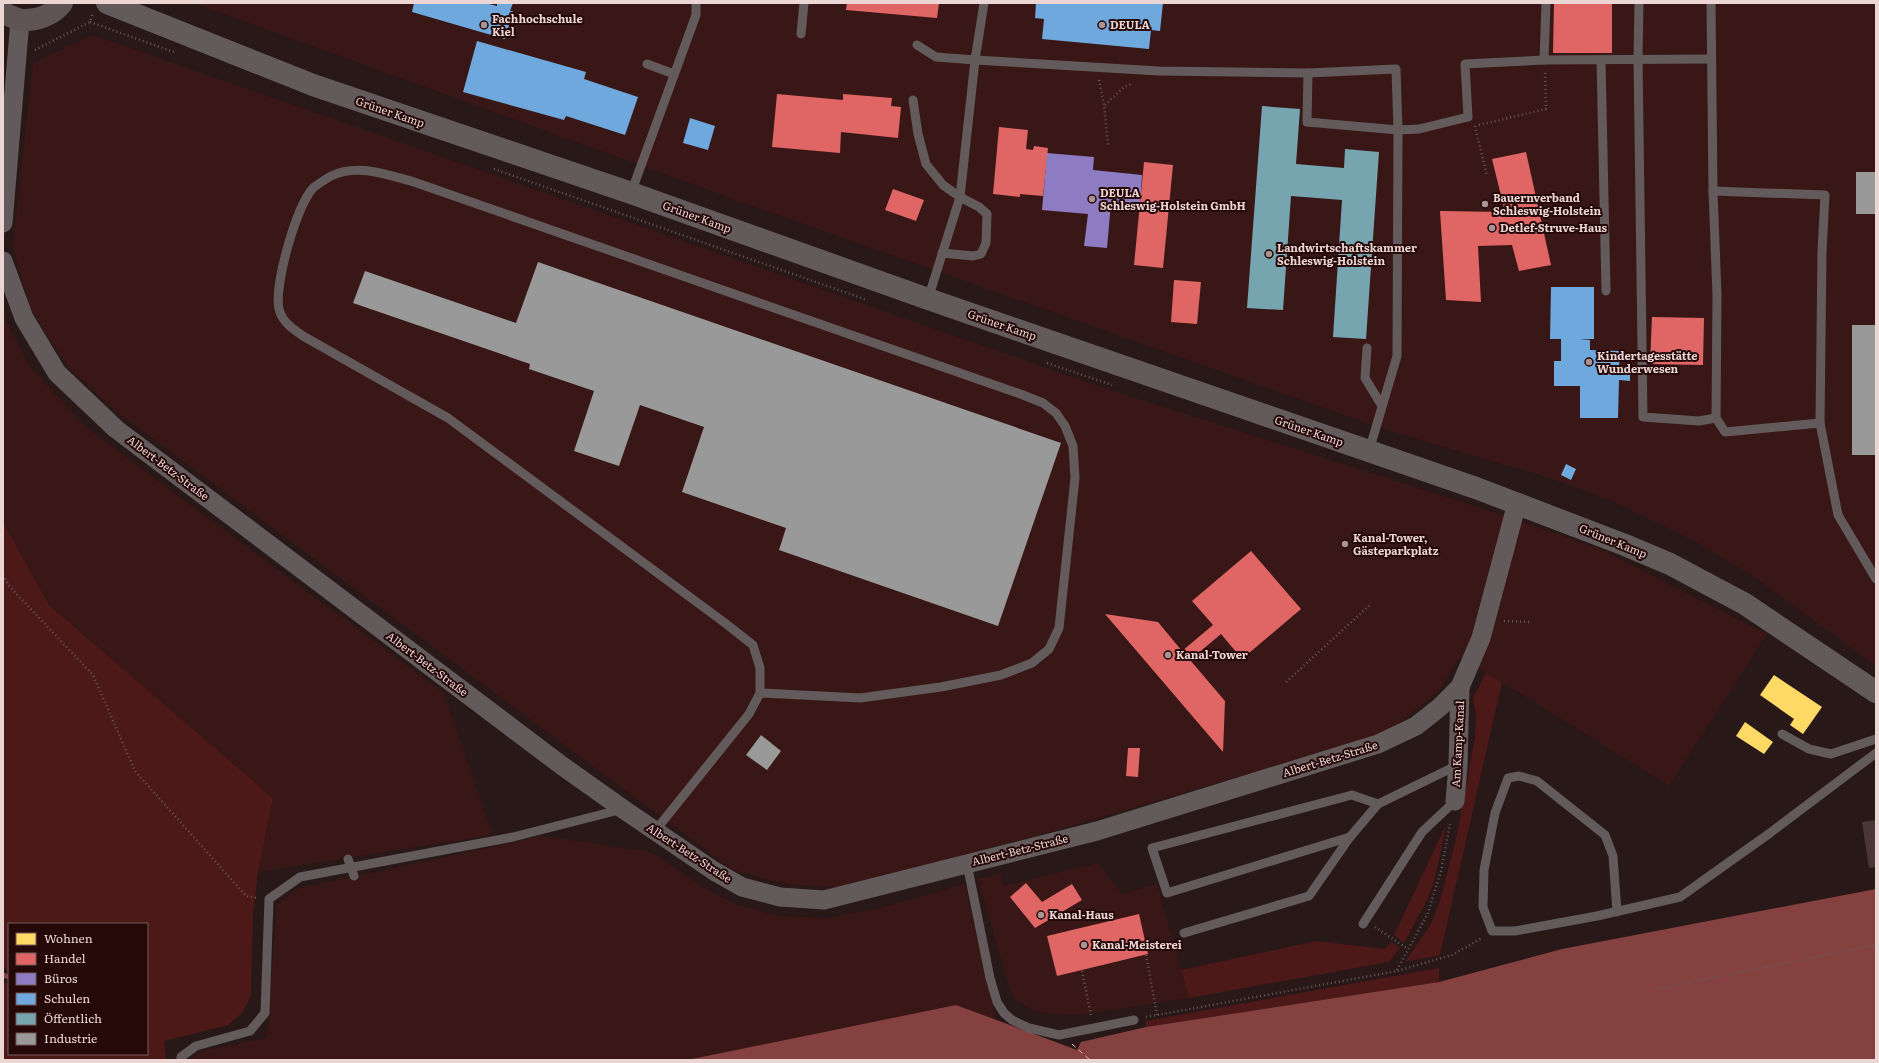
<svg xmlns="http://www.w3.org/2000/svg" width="1879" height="1063" viewBox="0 0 1879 1063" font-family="Literata,serif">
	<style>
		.built { fill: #391716 }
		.green { fill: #4c1818 }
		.water { fill: #85413f }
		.homes { fill: #ffd966 }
		.shops { fill: #e06666 }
		.offices { fill: #8e7cc3 }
		.schools { fill: #6fa8dc }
		.public { fill: #76a5af }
		.industry { fill: #999 }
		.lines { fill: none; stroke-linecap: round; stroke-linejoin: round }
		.stream { stroke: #85413f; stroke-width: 5 }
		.ferry { stroke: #f4b3ae; stroke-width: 1; stroke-dasharray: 5 4; stroke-linecap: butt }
		.building { fill: #4b3636 }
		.path { stroke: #645a5a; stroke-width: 2.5; stroke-dasharray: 1 3; stroke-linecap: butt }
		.service { stroke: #635b5b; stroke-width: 9 }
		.minor { stroke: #635b5b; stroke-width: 19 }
		.tertiary { stroke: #635b5b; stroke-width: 22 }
		.secondary { stroke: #5f5454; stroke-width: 22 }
		.poi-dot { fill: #a89492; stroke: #250808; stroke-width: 1.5 }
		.labels { text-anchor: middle; stroke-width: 4; stroke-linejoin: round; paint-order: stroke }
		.poi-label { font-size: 11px; font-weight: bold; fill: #ecd6d4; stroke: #250808; text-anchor: start }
		.street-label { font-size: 11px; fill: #ecd6d4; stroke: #250808 }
	</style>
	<rect width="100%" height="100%" fill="#291818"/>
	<g class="built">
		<polygon points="194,3 1876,3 1876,666 1756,578 1698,543 1606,498 1540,475 1387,430 750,205"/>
		<polygon points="93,35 1101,387 1487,510 1598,548 1767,634 1669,786 1502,682 1459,658 1439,691 1389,732 1058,830 839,887 784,884 733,870 117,412 67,366 30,308 13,247 33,63"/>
		<polygon points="3,316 31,368 88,429 444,693 492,835 258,872 273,798 49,605 3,522"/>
		<polygon points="543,836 651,852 704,888 735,904 778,916 827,918 877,909 965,884 996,1020 956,1005 687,1060 189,1060 203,1051 267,1038 277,904 297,889"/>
		<polygon points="1098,863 1122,894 1157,884 1189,998 1079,1015 1043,1013 1030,1009 1016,1000 1010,989 978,879 1001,874 1003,886"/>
	</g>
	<g class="green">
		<polygon points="3,522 49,605 273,798 258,872 253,916 251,995 242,1013 228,1025 164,1041 166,1060 3,1060 3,982 9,984 9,1054 147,1054 147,924 9,924 9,970 3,968"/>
		<polygon points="1486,673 1502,682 1440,955 1405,962 1431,924 1440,901 1456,839 1475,739 1476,715 1473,698"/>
		<polygon points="1447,823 1434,882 1427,900 1404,943 1394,935"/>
		<polygon points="1316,941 1385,949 1391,942 1400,948 1389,962 1189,998 1181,970"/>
		<polygon points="1439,968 1439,982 1146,1027 1146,1021"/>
	</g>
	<polygon class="water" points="1876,889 1876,1060 687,1060 956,1005 1077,1050 1081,1042 1146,1027 1439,982 1562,949"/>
	<g class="homes">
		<polygon points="1774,675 1822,707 1803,734 1790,725 1794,719 1760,695"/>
		<polygon points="1745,722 1773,742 1764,754 1736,736"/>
	</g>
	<g class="shops">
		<polygon points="847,3 939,3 937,18 846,10"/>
		<polygon points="1554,3 1612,3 1612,53 1553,53"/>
		<polygon points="777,94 843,100 843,94 892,98 891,106 901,107 898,138 841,132 840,153 772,147"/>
		<polygon points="999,127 1028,130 1026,149 1033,150 1034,146 1048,148 1043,196 1020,194 1020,197 993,194"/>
		<polygon points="1526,152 1551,265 1519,271 1512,245 1478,246 1481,302 1446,300 1440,211 1505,212 1492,159"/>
		<polygon points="1144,162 1173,165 1163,268 1134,265"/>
		<polygon points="893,189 924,200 916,221 885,210"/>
		<polygon points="1174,280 1201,282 1197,324 1171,322"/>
		<polygon points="1652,317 1704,318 1703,365 1650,364"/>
		<polygon points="1251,551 1301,609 1242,659 1221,634 1190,660 1225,701 1223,752 1105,614 1158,622 1182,651 1213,625 1192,601"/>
		<polygon points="1128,748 1140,748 1138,777 1126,776"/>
		<polygon points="1026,883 1042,902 1072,884 1082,900 1035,928 1010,897"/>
		<polygon points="1139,914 1148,954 1057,976 1047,936"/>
	</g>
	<polygon class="offices" points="1047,153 1094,157 1093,170 1142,175 1140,205 1111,203 1107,248 1084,246 1088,214 1042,210"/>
	<g class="schools">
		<polygon points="414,3 485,3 497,6 497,3 513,3 510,11 513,11 505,39 412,12"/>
		<polygon points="1036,3 1163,3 1160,31 1151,30 1149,49 1042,39 1044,19 1035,18"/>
		<polygon points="477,41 586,72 584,79 638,97 625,135 566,116 564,120 463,92"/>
		<polygon points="690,118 715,126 708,150 683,143"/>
		<polygon points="1551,287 1594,287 1594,339 1580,339 1590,340 1590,350 1620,351 1619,367 1630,367 1630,381 1619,380 1618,418 1580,418 1580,386 1554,386 1554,361 1561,361 1561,339 1550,339"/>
		<polygon points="1566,464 1576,469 1571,480 1561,475"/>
	</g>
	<polygon class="public" points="1262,106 1300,109 1296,164 1344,168 1345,149 1379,152 1366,339 1333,337 1342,200 1291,196 1283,310 1247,308"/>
	<g class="industry">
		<rect x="1856" y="172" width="20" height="42"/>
		<polygon points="538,262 1061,443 998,626 779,550 786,528 682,492 704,427 640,405 619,466 574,451 594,391 529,369 530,364 353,303 365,271 516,323"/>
		<rect x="1852" y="325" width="24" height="130"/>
		<polygon points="761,735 781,751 767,770 746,755"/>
	</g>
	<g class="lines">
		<polyline class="stream" points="3,975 9,977"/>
		<polyline class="ferry" points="1072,1044 1090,1060"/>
	</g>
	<polygon class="building" points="1876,820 1876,867 1869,868 1862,822"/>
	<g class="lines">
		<g class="path">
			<polyline points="90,22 174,52"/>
			<polyline points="35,50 90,22 92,15"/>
			<polyline points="1099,80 1104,105 1108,145"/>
			<polyline points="1105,105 1124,87 1132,84"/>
			<polyline points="1479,125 1546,109 1545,71"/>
			<polyline points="1475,126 1487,176"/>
			<polyline points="494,169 867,300"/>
			<polyline points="1047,363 1112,385"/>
			<polyline points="3,575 10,587 93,675 135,771 246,896 257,898"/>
			<polyline points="1504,621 1529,622"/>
			<polyline points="1286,682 1371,604"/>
			<polyline points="1375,927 1408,949"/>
			<polyline points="1146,955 1157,1015"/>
			<polyline points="1397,970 1428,913 1441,871 1450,824"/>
			<polyline points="1082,971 1091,1015"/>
			<polyline points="1657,989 1876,945"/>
			<polyline points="1146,1017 1397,971 1452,955 1482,938"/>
		</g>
		<g class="service">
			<polyline points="1639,3 1638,59 1643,417 1699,421 1716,418"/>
			<polyline points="1711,3 1713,191 1717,295 1716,418 1725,432 1820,423"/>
			<polyline points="801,34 804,3"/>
			<polyline points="917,45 936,57 975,60 984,3"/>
			<polyline points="1544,60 1546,3"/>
			<polyline points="1601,60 1606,291"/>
			<polyline points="647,64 674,74"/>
			<polyline points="1308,73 1307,122 1398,130 1419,129 1468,117 1465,64 1544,60 1711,59"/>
			<polyline points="913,100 918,134 926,164 943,185 960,197 979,207 987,214 986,243 981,254 973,256 942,253"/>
			<polyline points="1713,191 1825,195 1822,251 1820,423 1838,515 1876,579"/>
			<polyline points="631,193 696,15 696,3"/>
			<polyline points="928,299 960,197 975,60 1159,71 1308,73 1396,69 1398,130 1397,356 1369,451"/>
			<polyline points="1367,348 1365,378 1382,406"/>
			<polyline points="1782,734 1809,749 1831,754 1876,739"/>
			<path d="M655 831 749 714 760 693V668L753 645 725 623 448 418 303 336C293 329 282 322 279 309 274 285 296 207 313 188 318 184 326 179 331 176 358 163 388 175 414 182L1023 395 1043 403 1056 413 1065 426 1073 446 1075 478 1059 628 1049 649 1032 663 1001 675 941 687 860 698 760 693"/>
			<polyline points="1350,837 1167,893 1152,848 1352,795 1378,804 1458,765"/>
			<polyline points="348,859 354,876"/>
			<polyline points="967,864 990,978 997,1002 1004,1013 1012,1020 1029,1028 1059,1035 1134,1020"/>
			<polyline points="1617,912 1613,856 1605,835 1537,781 1519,776 1508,778 1495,813 1484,870 1483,907 1492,931 1515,931 1597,916 1680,897 1770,833 1876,753"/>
			<polyline points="1363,924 1422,832 1455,801"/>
			<polyline points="1184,933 1309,896 1350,837 1378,804"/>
			<polyline points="181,1060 181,1057 196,1046 250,1031 265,1013 269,899 300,877 513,837 623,809"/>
		</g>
		<g class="minor">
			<polyline points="3,223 20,20"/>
			<polyline points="3,261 24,318 57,373 116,429 561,765 623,809 714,871 742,887 780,897 824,900 1097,831 1378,744 1416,726 1440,707 1460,687 1481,638 1517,503"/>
			<polyline points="1455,801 1458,765 1460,687"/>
		</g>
		<polyline class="tertiary" points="107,3 313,85 631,193 928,299 1476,488 1625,545 1670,564 1745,604 1876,692"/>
		<path class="secondary" d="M3 13C9 15 15 19 22 20 36 21 54 15 62 3"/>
	</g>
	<g class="poi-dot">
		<circle cx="484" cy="25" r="4"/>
		<circle cx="1102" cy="25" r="4"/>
		<circle cx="1092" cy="199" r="4"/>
		<circle cx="1485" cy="204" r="4"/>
		<circle cx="1492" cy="228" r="4"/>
		<circle cx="1269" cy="254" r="4"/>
		<circle cx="1589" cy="362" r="4"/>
		<circle cx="1345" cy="544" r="4"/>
		<circle cx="1168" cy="655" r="4"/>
		<circle cx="1041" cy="915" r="4"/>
		<circle cx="1084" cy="945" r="4"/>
	</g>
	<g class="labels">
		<g class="poi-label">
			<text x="492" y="23">Fachhochschule<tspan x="492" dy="13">Kiel</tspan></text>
			<text x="1110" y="29">DEULA</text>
			<text x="1100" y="197">DEULA<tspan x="1100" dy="13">Schleswig-Holstein GmbH</tspan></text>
			<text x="1493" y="202">Bauernverband<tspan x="1493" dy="13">Schleswig-Holstein</tspan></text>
			<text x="1500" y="232">Detlef-Struve-Haus</text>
			<text x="1277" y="252">Landwirtschaftskammer<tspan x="1277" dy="13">Schleswig-Holstein</tspan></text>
			<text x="1597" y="360">Kindertagesstätte<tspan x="1597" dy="13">Wunderwesen</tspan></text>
			<text x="1353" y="542">Kanal-Tower,<tspan x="1353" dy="13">Gästeparkplatz</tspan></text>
			<text x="1176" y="659">Kanal-Tower</text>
			<text x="1049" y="919">Kanal-Haus</text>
			<text x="1092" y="949">Kanal-Meisterei</text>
		</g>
		<g class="street-label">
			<text transform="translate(390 112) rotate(19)" y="4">Grüner Kamp</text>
			<text transform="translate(697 217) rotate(20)" y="4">Grüner Kamp</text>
			<text transform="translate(1002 325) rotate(19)" y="4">Grüner Kamp</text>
			<text transform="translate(1309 431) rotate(19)" y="4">Grüner Kamp</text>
			<text transform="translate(168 468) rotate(37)" y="4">Albert-Betz-Straße</text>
			<text transform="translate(1613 541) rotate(22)" y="4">Grüner Kamp</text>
			<text transform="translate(427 664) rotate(37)" y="4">Albert-Betz-Straße</text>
			<text transform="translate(1458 744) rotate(-87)" y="4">Am Kamp-Kanal</text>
			<text transform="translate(1330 759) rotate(-17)" y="4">Albert-Betz-Straße</text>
			<text transform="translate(1020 850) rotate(-14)" y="4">Albert-Betz-Straße</text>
			<text transform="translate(689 853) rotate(33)" y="4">Albert-Betz-Straße</text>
		</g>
	</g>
	<rect width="1879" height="1063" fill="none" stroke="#ecd6d4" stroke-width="8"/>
	<rect x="8" y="923" width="140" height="132" fill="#250808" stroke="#755a5a"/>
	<rect x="16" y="933" width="20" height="12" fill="#ffd966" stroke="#755a5a"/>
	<text x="44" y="943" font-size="12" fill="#ecd6d4">Wohnen</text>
	<rect x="16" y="953" width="20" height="12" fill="#e06666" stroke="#755a5a"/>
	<text x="44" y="963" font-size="12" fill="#ecd6d4">Handel</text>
	<rect x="16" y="973" width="20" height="12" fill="#8e7cc3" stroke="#755a5a"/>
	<text x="44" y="983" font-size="12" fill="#ecd6d4">Büros</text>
	<rect x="16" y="993" width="20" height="12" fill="#6fa8dc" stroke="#755a5a"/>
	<text x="44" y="1003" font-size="12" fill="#ecd6d4">Schulen</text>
	<rect x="16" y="1013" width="20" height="12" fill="#76a5af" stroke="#755a5a"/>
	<text x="44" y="1023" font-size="12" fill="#ecd6d4">Öffentlich</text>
	<rect x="16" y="1033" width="20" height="12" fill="#999999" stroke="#755a5a"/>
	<text x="44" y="1043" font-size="12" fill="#ecd6d4">Industrie</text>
</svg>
